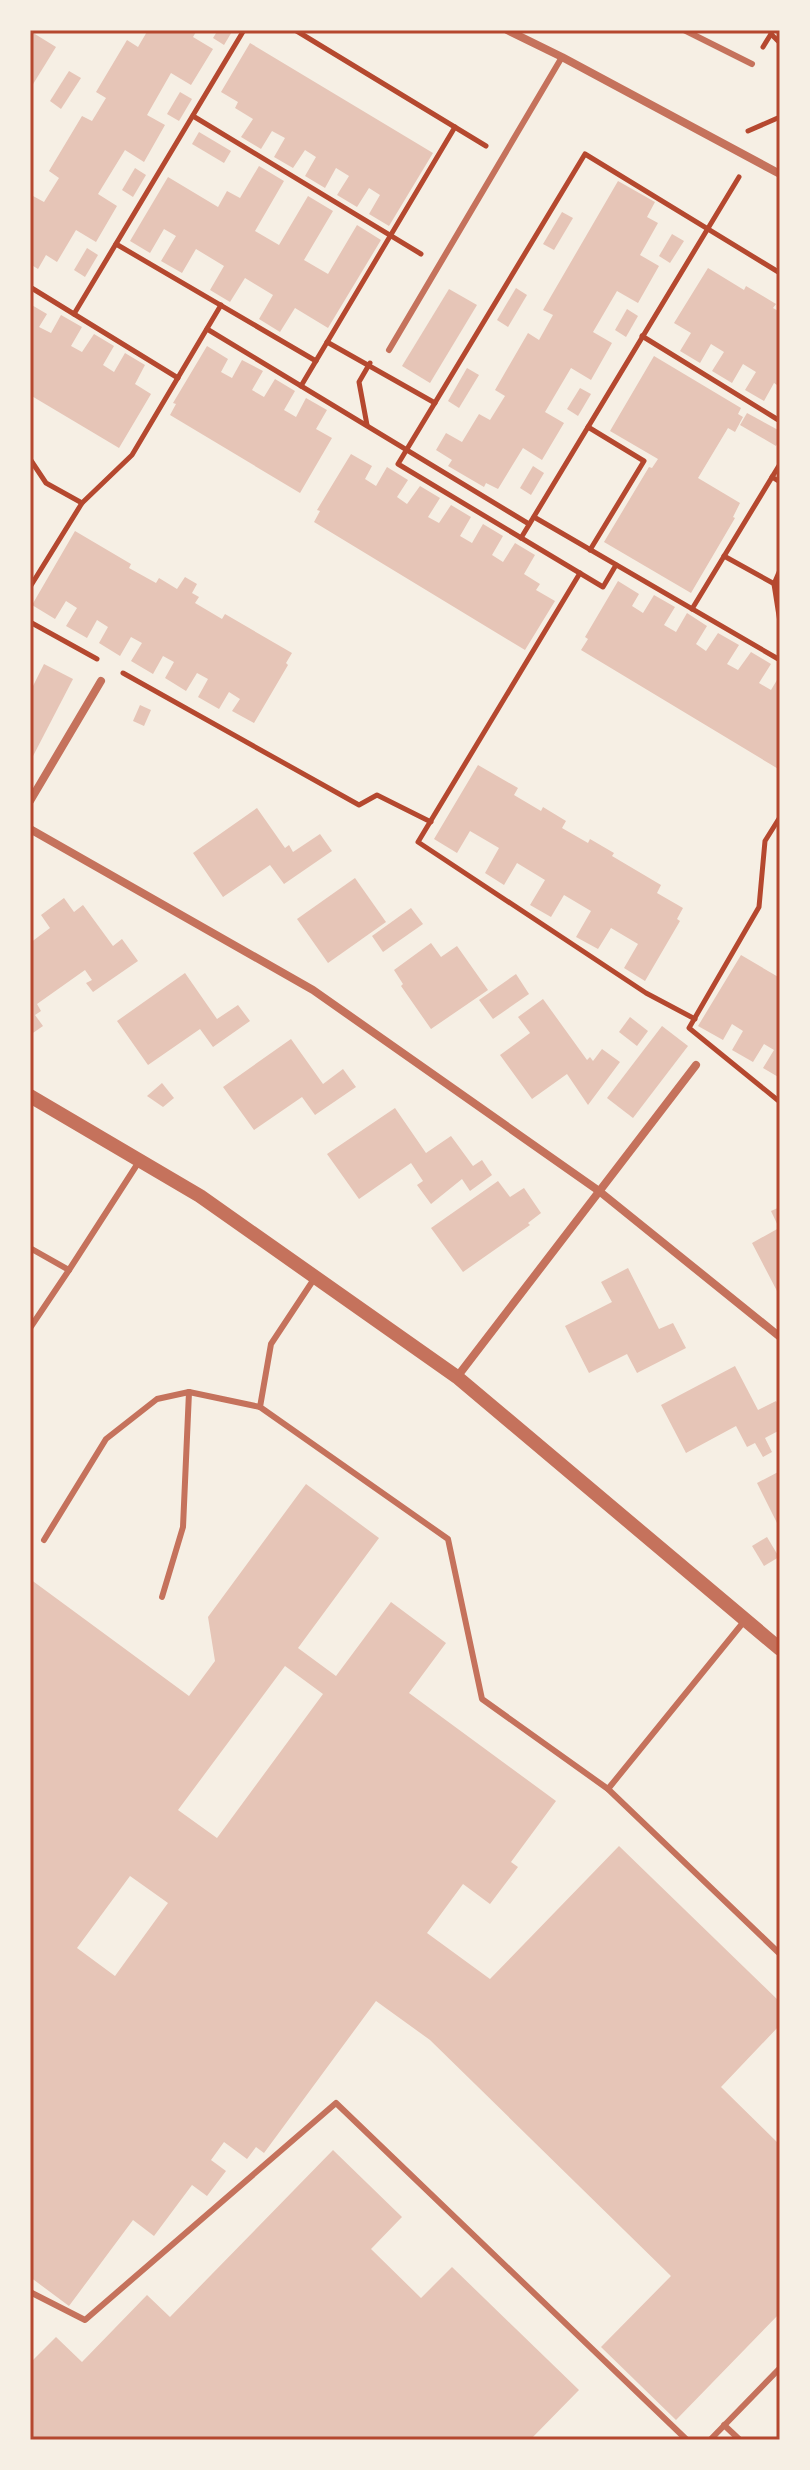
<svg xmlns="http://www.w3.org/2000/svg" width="810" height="2470" viewBox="0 0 810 2470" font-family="'Zilla Slab',serif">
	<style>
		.building { fill: #e6c5b7; fill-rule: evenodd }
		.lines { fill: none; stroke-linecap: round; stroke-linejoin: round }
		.path { stroke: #b5482f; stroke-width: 5 }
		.service { stroke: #c5725c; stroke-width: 6 }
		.minor { stroke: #c5725c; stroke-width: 8 }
		.tertiary { stroke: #c5725c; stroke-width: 14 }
		.neatline { fill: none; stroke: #b5482f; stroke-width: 3 }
	</style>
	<rect width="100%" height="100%" fill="#f6efe4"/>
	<g class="building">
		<polygon points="148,30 197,30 193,37 213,49 191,85 171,73 147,115 165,125 144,162 125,150 98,194 117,206 96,242 76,230 57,262 46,255 38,269 30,264 30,201 33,196 44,202 59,178 49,171 82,116 92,121 106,98 96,92 127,40 138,47"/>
		<polygon points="218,30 233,30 224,45 213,38"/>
		<polygon points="30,31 56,47 30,89"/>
		<polygon points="250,43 433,153 389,226 369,214 380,195 369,188 357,207 337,195 349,176 336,168 325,188 305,176 316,157 305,150 293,168 274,157 285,138 272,131 261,149 241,137 253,119 235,108 238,102 221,92"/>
		<polygon points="69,71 81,78 61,109 50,101"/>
		<polygon points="180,92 192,99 179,121 167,114"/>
		<polygon points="199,132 231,151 224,163 192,144"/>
		<polygon points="259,166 284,181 255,231 279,245 308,196 333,211 304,260 328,274 357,225 381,240 328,328 295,308 280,332 259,319 273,295 245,278 230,302 210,290 224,266 196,249 182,273 161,261 176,236 164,229 150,253 130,241 168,177 218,207 227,191 240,198"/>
		<polygon points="135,168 146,175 133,197 122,190"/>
		<polygon points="618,181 655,202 647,217 658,223 640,255 659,266 638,303 617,291 593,332 612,343 591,380 571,368 545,412 564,423 542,460 523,448 498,489 486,483 484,487 448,466 452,460 436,450 446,433 462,442 479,414 490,420 505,396 495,390 528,333 539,340 553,315 543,310"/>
		<polygon points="562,212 573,218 554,250 543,244"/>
		<polygon points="672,234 684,241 670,263 659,256"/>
		<polygon points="87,248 98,255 85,277 74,270"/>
		<polygon points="708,268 744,290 746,286 776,304 773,308 780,312 780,387 774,383 764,401 745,390 756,372 743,364 732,383 712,371 724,352 711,344 700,363 680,351 691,333 674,323"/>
		<polygon points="516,288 527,295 508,327 497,320"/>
		<polygon points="449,289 477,305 430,383 402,366"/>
		<polygon points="30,304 47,314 39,327 51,333 61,315 82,327 71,346 82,352 94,334 114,346 103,365 114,372 125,353 145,365 135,384 151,394 119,448 30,395"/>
		<polygon points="627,309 638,316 626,337 615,330"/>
		<polygon points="207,346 228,359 221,372 232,378 242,360 263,371 252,390 264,397 275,379 295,391 284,410 296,417 306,398 327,410 316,429 332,438 300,493 170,415 176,404 173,403"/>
		<polygon points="654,356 741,408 738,414 743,417 735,432 728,428 698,478 740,503 733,517 735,518 691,593 604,542 649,467 652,468 658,459 610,431"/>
		<polygon points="467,368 479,375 459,408 448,401"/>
		<polygon points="580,388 591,394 578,416 567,409"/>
		<polygon points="747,413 780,431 780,439 776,446 740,425"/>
		<polygon points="351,454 372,466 365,479 376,486 387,467 408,480 397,497 407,504 420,486 440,498 428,517 439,523 451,505 471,517 460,536 472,543 483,524 503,536 492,555 503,562 515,543 535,555 524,574 540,584 536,590 555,601 525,650 314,522 320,511 317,510"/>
		<polygon points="533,466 544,473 531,495 520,488"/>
		<polygon points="75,531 131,564 129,568 156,583 159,578 177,589 185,577 197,584 192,593 199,597 195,603 222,619 225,614 292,653 286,663 288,665 254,723 232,711 240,699 229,692 219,709 198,697 208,679 197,673 186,691 165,678 174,662 163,656 153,674 131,661 142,643 131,637 120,656 99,643 108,627 97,620 87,638 66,626 77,608 66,601 55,619 32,605"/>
		<polygon points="618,581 639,594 632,606 643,613 654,595 675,607 664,625 676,632 687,613 707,626 696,644 706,651 718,633 739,645 727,664 738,670 751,652 771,664 759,683 771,690 780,675 780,770 581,650 588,639 585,637"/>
		<polygon points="44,664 73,679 32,758 30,756 30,692"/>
		<polygon points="140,705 151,710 144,726 133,721"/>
		<polygon points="478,765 518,788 514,795 541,811 543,807 566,821 562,828 588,843 590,839 614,853 612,856 661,885 657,893 683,908 677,919 680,921 645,981 624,968 638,944 611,928 598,949 576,937 591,911 564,895 551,917 530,905 545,880 517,863 504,885 485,873 499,848 470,831 457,853 434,839"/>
		<polygon points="257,808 285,848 289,845 293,852 320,834 332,851 284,884 270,865 223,897 193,853"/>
		<polygon points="355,878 386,922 328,963 297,919"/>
		<polygon points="64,898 74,912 83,905 113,946 122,939 138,961 93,992 86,983 92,980 85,970 37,1004 41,1011 35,1015 43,1026 30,1035 30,995 33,993 30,989 30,943 50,928 41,915"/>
		<polygon points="411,908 423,924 383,952 372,936"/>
		<polygon points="431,943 441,957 457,946 488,990 431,1029 401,986 403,984 394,970"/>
		<polygon points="741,955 780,978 780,1078 763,1068 774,1050 764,1044 753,1062 732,1050 743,1031 732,1024 723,1040 698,1026"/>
		<polygon points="185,973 217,1019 238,1005 250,1021 213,1047 200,1029 148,1065 117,1021"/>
		<polygon points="516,974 529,994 493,1019 479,1000"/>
		<polygon points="543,999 587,1060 590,1057 593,1061 602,1049 620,1062 588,1105 567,1074 532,1099 500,1055 530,1033 518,1017"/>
		<polygon points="630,1017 648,1031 637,1046 619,1032"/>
		<polygon points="662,1026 688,1046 633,1118 607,1098"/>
		<polygon points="291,1039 323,1084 343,1069 356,1087 315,1115 302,1097 254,1130 223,1087"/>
		<polygon points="162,1083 174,1098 163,1107 147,1096"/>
		<polygon points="395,1108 426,1153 451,1136 473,1166 482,1160 492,1175 470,1191 462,1179 431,1204 417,1185 423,1181 411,1163 359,1199 327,1154"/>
		<polygon points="498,1181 510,1197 524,1188 541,1213 528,1223 530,1225 463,1272 431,1228"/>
		<polygon points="780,1207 780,1289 777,1291 752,1243 779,1228 771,1211"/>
		<polygon points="628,1268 659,1329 673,1323 686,1348 637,1373 627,1354 589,1373 565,1326 612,1302 601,1282"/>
		<polygon points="735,1366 758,1410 776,1401 780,1408 780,1430 765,1438 772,1452 763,1457 755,1443 747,1447 736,1426 686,1453 661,1405"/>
		<polygon points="780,1471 780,1529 757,1483"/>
		<path d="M306 1484 379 1538 298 1648 336 1676 391 1602 446 1643 409 1693 556 1801 511 1862 518 1867 490 1904 463 1884 427 1933 490 1979 619 1846 780 2002V2025L721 2087 780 2145V2313L676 2420 601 2347 671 2276 430 2040 376 2001 264 2153 256 2147 247 2159 224 2142 211 2160 226 2171 207 2196 192 2185 154 2236 133 2220 69 2306 30 2277V1579L189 1696 215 1661 208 1617ZM285 1666 323 1694 217 1838 178 1810ZM130 1876 168 1903 115 1976 77 1948Z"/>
		<polygon points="767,1537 779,1557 764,1566 752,1546"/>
		<polygon points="333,2150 402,2217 371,2249 421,2298 452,2267 579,2390 530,2440 30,2440 30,2363 56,2337 82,2362 147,2295 170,2317"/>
	</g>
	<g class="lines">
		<g class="path">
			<polyline points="295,30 486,146"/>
			<polyline points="772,30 771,34 780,43"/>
			<polyline points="763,47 771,34"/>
			<polyline points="193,116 421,254"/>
			<polyline points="748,131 780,117"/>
			<polyline points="116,244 316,361"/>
			<polyline points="30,287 178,378"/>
			<polyline points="74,314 244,30"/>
			<polyline points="207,329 529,524"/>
			<polyline points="642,336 780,421"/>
			<polyline points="327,342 435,403"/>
			<polyline points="301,386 455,127"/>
			<polyline points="367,425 359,382 370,363"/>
			<polyline points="588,427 644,461 590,550"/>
			<polyline points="30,459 46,483 82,503"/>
			<polyline points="772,477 780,482"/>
			<polyline points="534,517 780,660"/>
			<polyline points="521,538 739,177"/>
			<polyline points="724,556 780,587"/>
			<polyline points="616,565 603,587 398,464 585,154 780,273"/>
			<polyline points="780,570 774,584 780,622"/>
			<polyline points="580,573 418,842 646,993 695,1019"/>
			<polyline points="30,587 82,503 132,455 221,305"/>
			<polyline points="692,609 780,464"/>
			<polyline points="30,622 97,659"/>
			<polyline points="123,673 359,805 377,795 431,822"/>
			<polyline points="780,817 765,841 759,907 689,1028 780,1102"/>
		</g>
		<g class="service">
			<polyline points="684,30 752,64"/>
			<polyline points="389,350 562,57"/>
			<polyline points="30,1248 69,1270 140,1160"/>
			<polyline points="314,1279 271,1344 260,1407 448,1539 482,1699 608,1789 780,1954"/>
			<polyline points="30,1328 69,1270"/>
			<polyline points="44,1540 106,1439 157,1399 189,1392 260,1407"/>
			<polyline points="162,1597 183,1527 189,1392"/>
			<polyline points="608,1789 746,1619"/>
			<polyline points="30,2292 85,2320 336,2103 687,2440"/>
			<polyline points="724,2425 740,2440"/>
			<polyline points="710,2440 780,2368"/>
		</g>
		<g class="minor">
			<polyline points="507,30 562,57 780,174"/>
			<polyline points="30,801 101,681"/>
			<polyline points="30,829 313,990 599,1191 780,1337"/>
			<polyline points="457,1377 696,1065"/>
		</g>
		<polyline class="tertiary" points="30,1096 200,1196 457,1377 780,1649"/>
	</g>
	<rect width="810" height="2470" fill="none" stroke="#f6efe4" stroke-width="64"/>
	<rect x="32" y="32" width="746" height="2406" class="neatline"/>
</svg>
